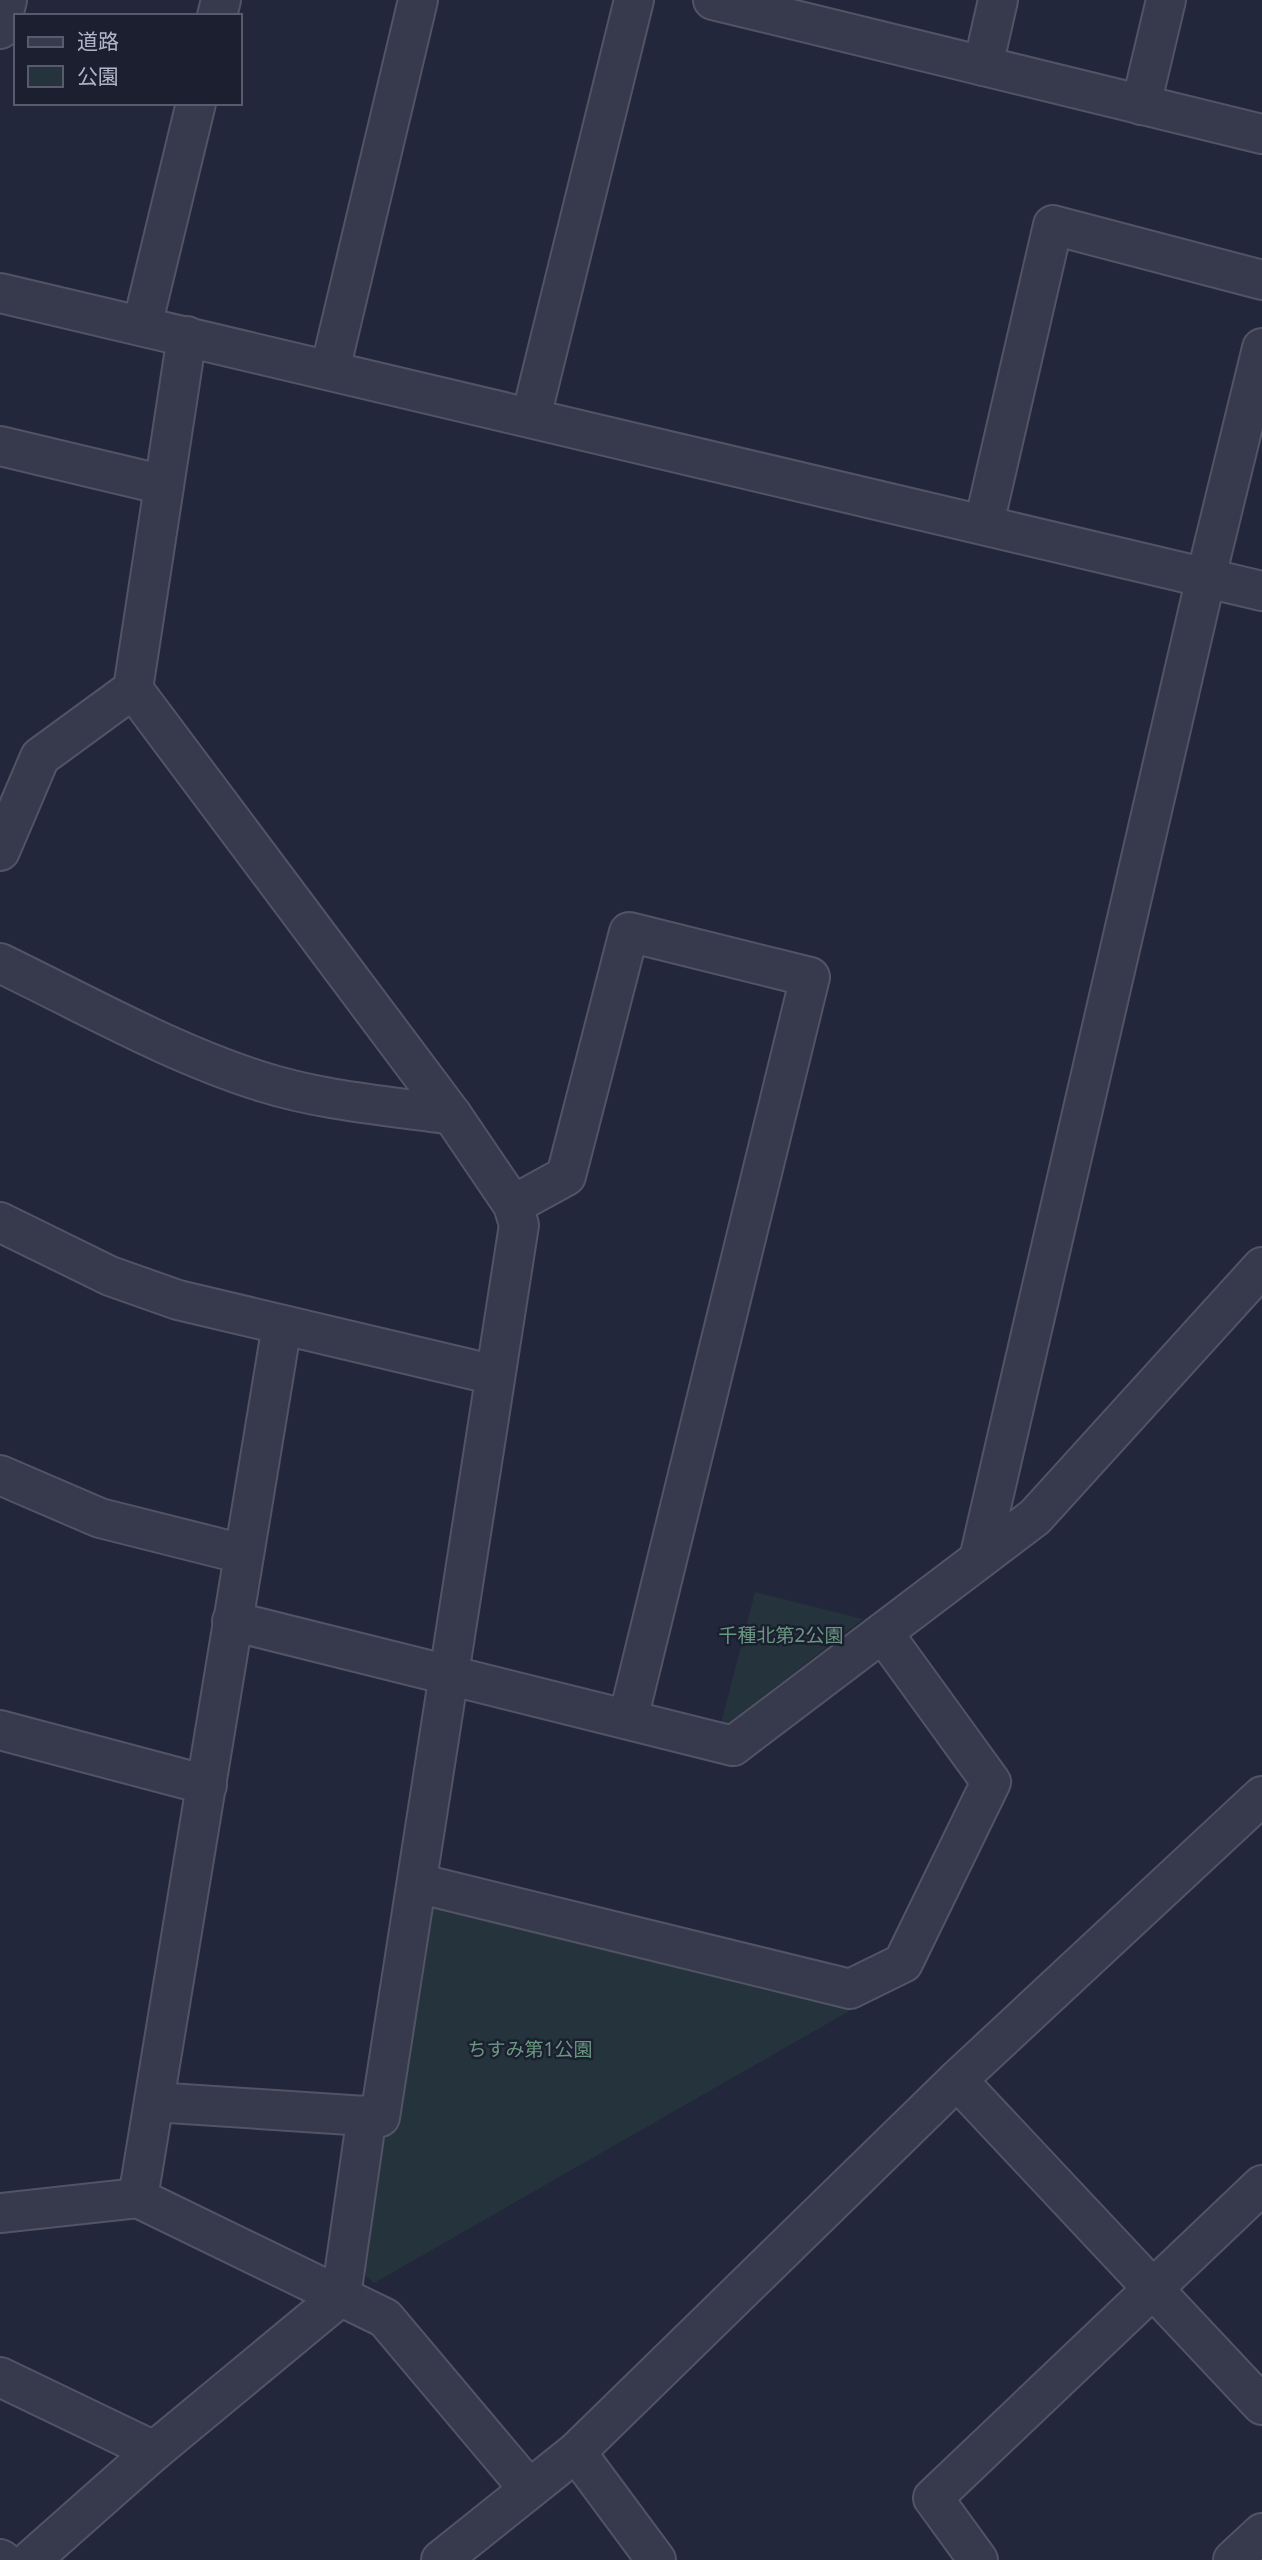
<svg xmlns="http://www.w3.org/2000/svg" width="1262" height="2560" viewBox="0 0 1262 2560" font-family="'Noto Sans','Noto Sans JP',sans-serif">
	<style>
		.green { fill: #25333c }
		.lines { fill: none; stroke-linecap: round; stroke-linejoin: round }
		.minor-casing { stroke: #525466; stroke-width: 42 }
		.minor { stroke: #373a4c; stroke-width: 38 }
		.labels { text-anchor: middle; stroke-width: 5; stroke-linejoin: round; paint-order: stroke }
		.park-label { font-size: 19px; fill: #699881; stroke: #1c1f30 }
	</style>
	<rect width="100%" height="100%" fill="#23273b"/>
	<g class="green">
		<polygon points="755,1592 863,1619 719,1731"/>
		<polygon points="453,1901 865,2002 374,2283 357,2269 429,1911"/>
	</g>
	<g class="lines">
		<defs>
			<g id="minor">
				<polyline points="713,0 1262,134"/>
				<polyline points="217,16 221,0"/>
				<polyline points="0,29 7,0"/>
				<polyline points="983,66 998,0"/>
				<polyline points="1141,105 1166,0"/>
				<polyline points="0,293 1262,591"/>
				<polyline points="142,326 196,103"/>
				<polyline points="330,370 418,0"/>
				<polyline points="531,417 634,0"/>
				<polyline points="0,446 164,485"/>
				<polyline points="984,524 1053,225 1262,280"/>
				<polyline points="0,851 40,757 133,689"/>
				<path d="M0 963C85 1004 173 1054 263 1082 323 1101 390 1106 452 1115"/>
				<polyline points="513,1205 566,1176 629,932 810,977 628,1719"/>
				<polyline points="0,1222 110,1276 178,1300 495,1375"/>
				<polyline points="0,1475 100,1518 243,1554"/>
				<polyline points="979,1559 1206,577 1262,348"/>
				<polyline points="232,1621 733,1746 1035,1517 1262,1267"/>
				<polyline points="0,1730 207,1785"/>
				<polyline points="417,1883 850,1989 903,1963 991,1782 883,1633"/>
				<polyline points="957,2080 1262,2405"/>
				<polyline points="154,2102 380,2117 519,1225 513,1205 452,1115 133,689 187,336"/>
				<polyline points="138,2198 282,1325"/>
				<polyline points="0,2213 138,2198 385,2318 529,2489"/>
				<polyline points="0,2377 154,2451"/>
				<polyline points="576,2452 656,2560"/>
				<polyline points="0,2559 2,2560"/>
				<polyline points="31,2560 154,2451 341,2296 367,2115"/>
				<polyline points="441,2560 576,2452 957,2080 1262,1796"/>
				<polyline points="978,2560 933,2498 1262,2185"/>
				<polyline points="1233,2560 1262,2533"/>
			</g>
		</defs>
		<use href="#minor" class="minor-casing"/>
		<use href="#minor" class="minor"/>
	</g>
	<g class="labels">
		<g class="park-label">
			<text x="781" y="1642">千種北第2公園</text>
			<text x="530" y="2056">ちすみ第1公園</text>
		</g>
	</g>
	<rect x="14" y="14" width="228" height="91" fill="#1c1f30" stroke="#585b6c" stroke-width="2"/>
	<rect x="28" y="37" width="35" height="10" fill="#373a4c" stroke="#585b6c" stroke-width="2"/>
	<text x="77" y="49" font-size="21" fill="#b2b4c7">道路</text>
	<rect x="28" y="66" width="35" height="21" fill="#25333c" stroke="#585b6c" stroke-width="2"/>
	<text x="77" y="84" font-size="21" fill="#b2b4c7">公園</text>
</svg>
